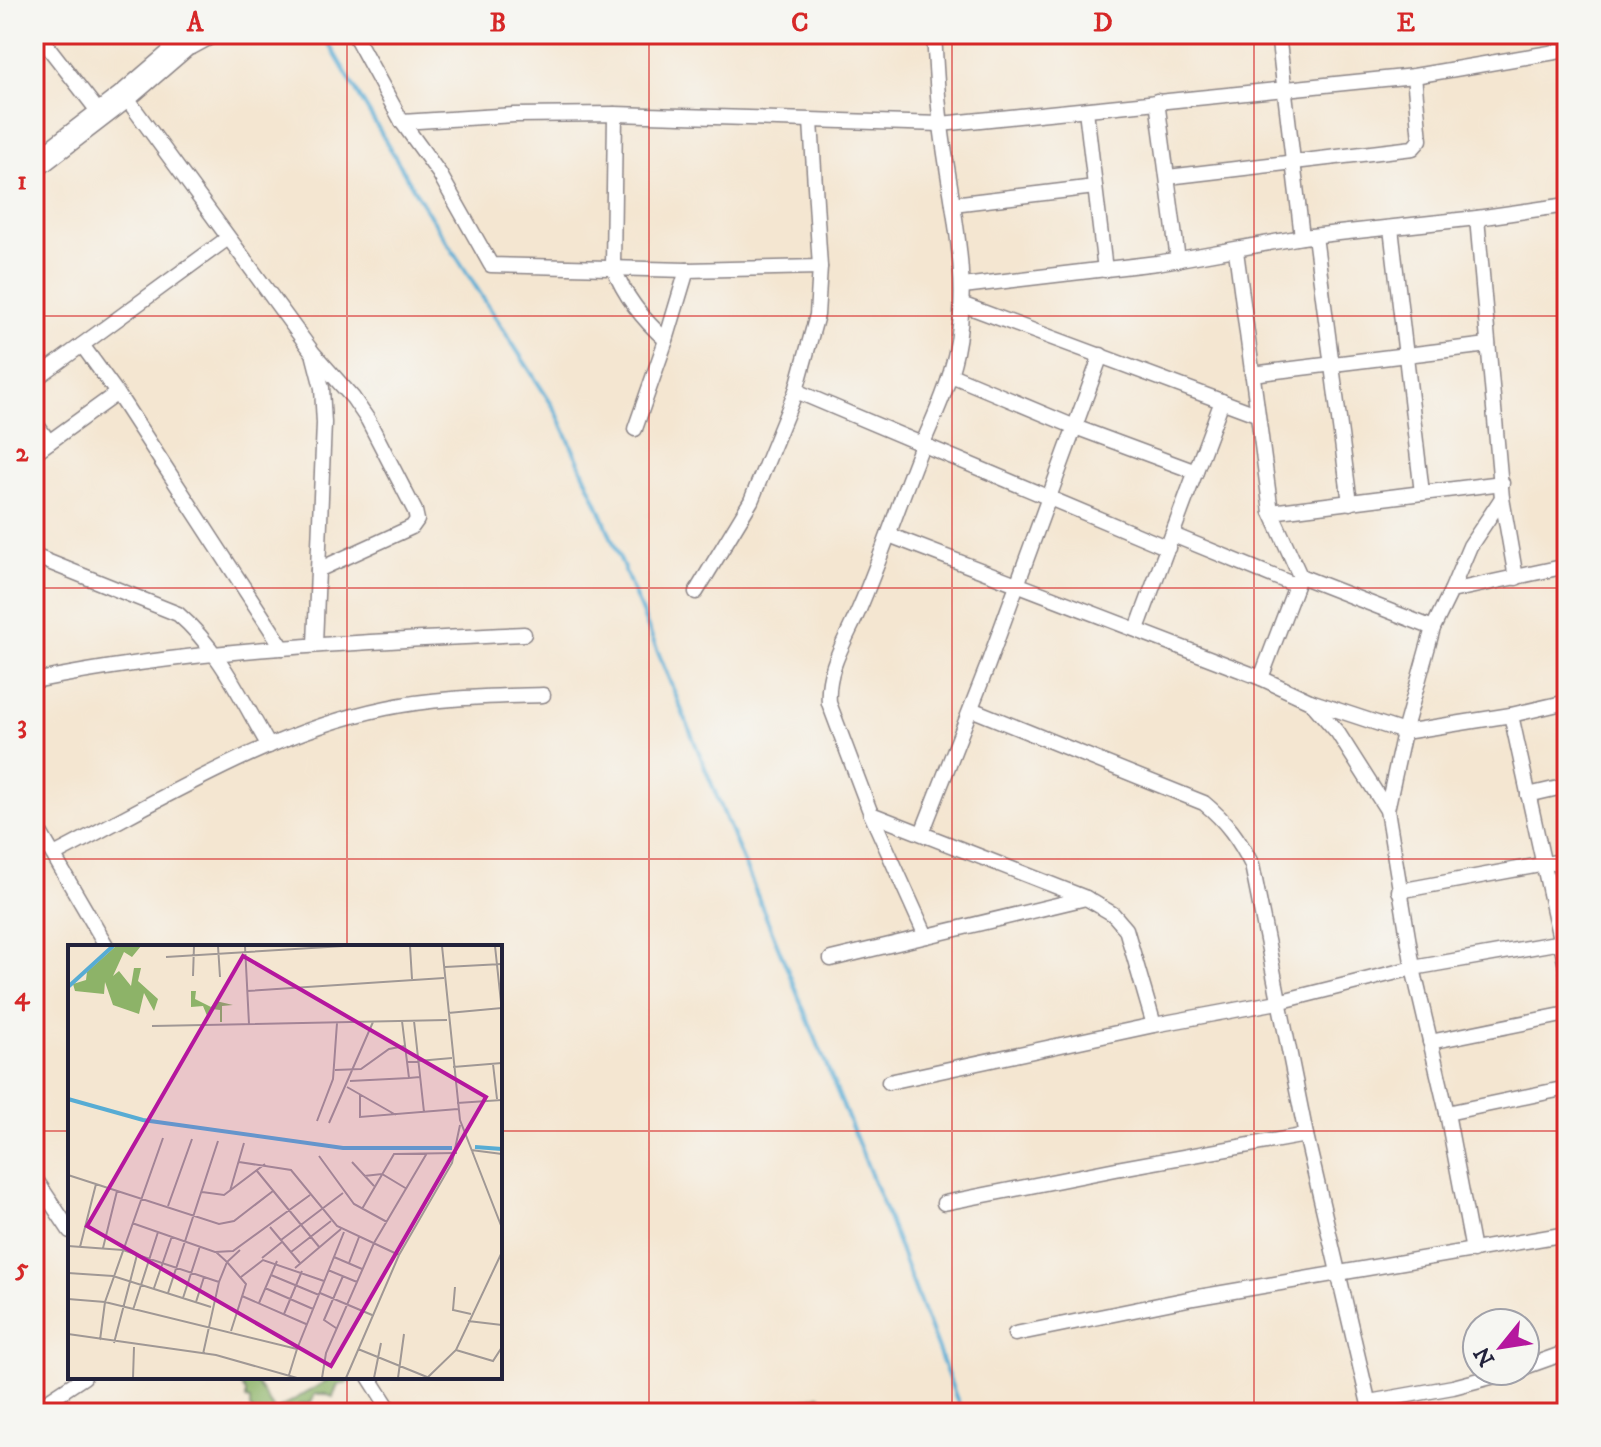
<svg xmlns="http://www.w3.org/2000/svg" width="1601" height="1447" viewBox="0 0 1601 1447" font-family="'IM FELL DW Pica',serif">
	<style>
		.green { fill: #b2d178; stroke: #6a7a5a; stroke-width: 2 }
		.forest { fill: #8db368; stroke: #586a52; stroke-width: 2 }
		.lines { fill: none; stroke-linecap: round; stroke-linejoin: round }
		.stream { stroke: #57acd4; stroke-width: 4 }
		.minor-casing { stroke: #8b8486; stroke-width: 17 }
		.primary-casing { stroke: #8b8486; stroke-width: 27 }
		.minor { stroke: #fff; stroke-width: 14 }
		.primary { stroke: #fff; stroke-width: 24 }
		.grid { fill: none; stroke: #d62828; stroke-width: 2; stroke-opacity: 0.55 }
		.inset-river { fill: none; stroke: #57acd4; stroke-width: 4 }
		.inset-road { fill: none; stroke: #a09895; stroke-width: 2 }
		.view { fill: #b5179e; fill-opacity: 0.15; stroke: #b5179e; stroke-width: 4 }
		.inset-edge { fill: none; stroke: #22223b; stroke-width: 4 }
		.neatline { fill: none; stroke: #d62828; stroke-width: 3 }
		.grid-label { font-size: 26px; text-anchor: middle; font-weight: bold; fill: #d62828 }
	</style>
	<rect width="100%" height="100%" fill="#f6f6f2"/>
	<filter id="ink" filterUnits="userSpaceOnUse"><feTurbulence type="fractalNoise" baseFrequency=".0125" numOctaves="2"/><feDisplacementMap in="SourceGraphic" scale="16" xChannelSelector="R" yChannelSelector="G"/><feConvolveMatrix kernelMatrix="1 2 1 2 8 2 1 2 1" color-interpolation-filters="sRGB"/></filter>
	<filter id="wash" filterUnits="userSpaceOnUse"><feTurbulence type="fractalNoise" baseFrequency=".006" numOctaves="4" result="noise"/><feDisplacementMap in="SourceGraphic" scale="32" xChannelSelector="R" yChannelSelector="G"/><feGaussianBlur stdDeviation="1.8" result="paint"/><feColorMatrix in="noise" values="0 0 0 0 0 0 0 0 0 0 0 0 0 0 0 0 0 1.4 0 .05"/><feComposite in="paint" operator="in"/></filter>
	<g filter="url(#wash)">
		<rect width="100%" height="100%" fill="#f4e6d1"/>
		<path class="green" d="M819 1395 822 1397 821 1401 810 1405 808 1413H785C791 1400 807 1400 819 1395Z"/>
		<polygon class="forest" points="236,1377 252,1377 275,1411 333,1377 352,1377 354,1380 338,1385 333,1397 325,1394 315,1394 311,1403 299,1405 299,1413 254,1413 250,1408 250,1400 246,1399 246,1393"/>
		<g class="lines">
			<polyline class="stream" points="323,34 425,208 556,411 598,505 879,1194 962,1413"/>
		</g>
	</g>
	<g filter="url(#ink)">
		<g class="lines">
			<defs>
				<g id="minor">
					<polyline points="38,34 101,115"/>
					<polyline points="354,34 402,122 439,173 491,265 687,270 820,267"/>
					<polyline points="1278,34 1302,237"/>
					<polyline points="192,47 216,34"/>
					<polyline points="125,96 313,353 353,398 368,420 415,511 417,520 412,527 318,570"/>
					<polyline points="1157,101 1178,260"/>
					<polyline points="1086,110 1105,270"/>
					<path d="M615 114 613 267C625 297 642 319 666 340"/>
					<polyline points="402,122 514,115 615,114 941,124 1414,76 1567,50"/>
					<polyline points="1168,177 1413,148 1420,140 1414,76"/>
					<polyline points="953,204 1095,187"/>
					<polyline points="1477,218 1502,498 1516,578"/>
					<polyline points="1391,228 1422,493"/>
					<polyline points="1315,236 1350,503"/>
					<polyline points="1236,251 1271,512 1300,576 1433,628"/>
					<polyline points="963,286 1157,263 1302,237 1477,218 1567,205"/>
					<polyline points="964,305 1256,414"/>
					<polyline points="314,357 322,388 324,423 315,644"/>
					<polyline points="1252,374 1488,345"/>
					<polyline points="951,375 1075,427 1196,472"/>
					<polyline points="34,380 228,238"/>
					<polyline points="796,391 1168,548"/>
					<polyline points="117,393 283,648"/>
					<polyline points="34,421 49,442"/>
					<polyline points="635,429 666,340 687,270"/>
					<polyline points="34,453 117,393 82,345"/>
					<polyline points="1271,512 1502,483"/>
					<polyline points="889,535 1261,678 1310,701 1338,733 1387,810 1413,968 1447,1113 1473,1251"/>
					<polyline points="1173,535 1295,585"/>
					<path d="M34 556 178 614C219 649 242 700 269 746"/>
					<polyline points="1451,591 1470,546 1502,498"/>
					<polyline points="696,592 751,501 796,391 817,315 820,267 811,121"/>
					<polyline points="1137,629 1222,401"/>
					<polyline points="1261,678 1298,580"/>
					<path d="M34 681C195 648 360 642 524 634"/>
					<polyline points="1310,701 1404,732 1433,628 1451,591 1567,566"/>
					<polyline points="1567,702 1511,715 1567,971"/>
					<path d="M971 709 1204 803C1226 821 1239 839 1252 865L1306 1135 1371 1413"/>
					<polyline points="1528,795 1567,786"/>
					<polyline points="1387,810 1404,732 1511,715"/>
					<polyline points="871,814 1086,898 1113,914 1126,929 1154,1025"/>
					<polyline points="34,822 107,947"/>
					<polyline points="922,833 987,667 1101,355"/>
					<path d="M54 855C159 801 269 732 386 708 438 697 491 697 543 695"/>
					<polyline points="1399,891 1567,860"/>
					<path d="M926 936 871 814 829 703C826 667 847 639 860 607 883 553 901 497 923 443 936 413 949 385 956 352 972 276 950 201 941 125 937 95 936 64 934 34"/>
					<polyline points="831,959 1086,898"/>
					<polyline points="1430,1042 1567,1014"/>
					<polyline points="889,1082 1154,1025 1278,1002 1413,968 1567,941"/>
					<polyline points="1447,1113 1567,1088"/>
					<polyline points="34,1177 70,1231"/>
					<polyline points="944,1203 1116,1169 1306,1135"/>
					<polyline points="1015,1334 1193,1298 1567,1234"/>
					<polyline points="1525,1367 1567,1352"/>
					<polyline points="369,1377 392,1413"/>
					<polyline points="1369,1402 1453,1387 1514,1371"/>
					<polyline points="34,1410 84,1377"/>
				</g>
				<polyline id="primary" points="34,166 125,96 197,34"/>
			</defs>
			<use href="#minor" class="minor-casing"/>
			<use href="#primary" class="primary-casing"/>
			<use href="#minor" class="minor"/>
			<use href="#primary" class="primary"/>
		</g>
	</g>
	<path class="grid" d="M347 34V947M649 34V1413M952 34V1413M1254 34V1413M34 316H1567M34 588H1567M34 859H1567M34 1131H70M500 1131H1567M347 1377V1413"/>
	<g transform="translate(68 945)">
		<rect width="434" height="434" fill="#f4e6d1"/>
		<path d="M48 1H73L64 12 56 7 45 31 51 26 63 41 66 23H73L70 36 90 54 86 66 76 48 71 69 45 60 37 37 36 49 7 46 5 39 18 35 19 27ZM123 46H128L127 54 143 62 148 56 165 60 154 61V77H152V65L144 64 140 73 135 61 123 62Z" fill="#8db368"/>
		<path class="inset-river" d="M0 42 45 1M0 154 75 175 275 203H384M407 202 434 204"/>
		<path class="inset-road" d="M150 1 152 32M177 1 181 79M342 1 344 34M374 1 392 175 434 283M427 1 434 67M98 12 276 1M377 22 434 19M125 31 126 1M179 46 376 33M380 68 434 63M334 76 341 133 352 132M346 76 356 167M84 81 379 75M339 117 384 113M425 119 429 154M385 122 434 118M267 125 293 124 321 104 337 101M282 136 341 133M279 142 328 170M292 150V172L390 164M389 158 434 155M249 176 265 134 269 78M261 178 305 77M403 205 434 209M251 211 286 259 319 277M171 217 223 225 269 281 331 310M284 217 306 241M189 226 252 303M0 230 151 279 166 276 205 246M296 231 314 229 339 244M162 246 176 198M134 247 156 250 197 219M100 261 124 194M294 264 326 209 389 208M64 278 147 307 165 306 242 250M202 282 232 318M213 295 275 248M0 301 55 305 151 337 135 409M12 302 28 239M35 303 49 246M148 307 159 317 151 337M223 307 263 276M266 312 294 324M194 313 214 297M281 318 291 292M227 323 273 284M260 325 289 337M0 328 45 331 143 362M203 330 251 350M173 332 195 315 256 336M387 342 385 365 403 369M86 343 104 291M197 343 245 364M100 348 150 196M252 348 304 370M174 351 238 379M115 353 132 301M0 354 37 357 229 404 221 430M128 357 136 332M191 358 209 316M65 365 90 287M216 369 234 326M400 376 434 380M268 383 256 375 275 331M163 386 178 339 159 317 172 305M0 389 148 410 229 433M32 395 37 357 95 193M46 398 69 310M229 404 276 287M290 404 359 432M388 405 425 416 434 402M65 433 66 402M254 433 258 408 306 298 359 208M278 433 331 310 384 218 392 180M306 433 313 398M330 433 336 389M359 433 388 405 434 307"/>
		<path class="view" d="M175 11 418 152 263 421 19 281Z"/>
		<rect width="434" height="434" class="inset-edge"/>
	</g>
	<rect width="1601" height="1447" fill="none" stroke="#f6f6f2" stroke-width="88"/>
	<g transform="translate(1501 1347) rotate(240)"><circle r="38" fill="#f6f6f2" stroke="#a1a1a9" stroke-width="2"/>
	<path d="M0-6L14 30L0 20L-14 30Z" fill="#b5179e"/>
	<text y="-12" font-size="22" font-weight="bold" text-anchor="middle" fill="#22223b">N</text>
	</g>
	<rect x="44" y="44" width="1513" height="1359" class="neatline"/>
	<g class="grid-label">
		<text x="195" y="31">A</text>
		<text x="498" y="31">B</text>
		<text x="800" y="31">C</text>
		<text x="1103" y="31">D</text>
		<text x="1406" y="31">E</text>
		<text x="22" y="189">1</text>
		<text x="22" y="461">2</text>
		<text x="22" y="733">3</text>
		<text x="22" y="1004">4</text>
		<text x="22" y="1276">5</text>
	</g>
</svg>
